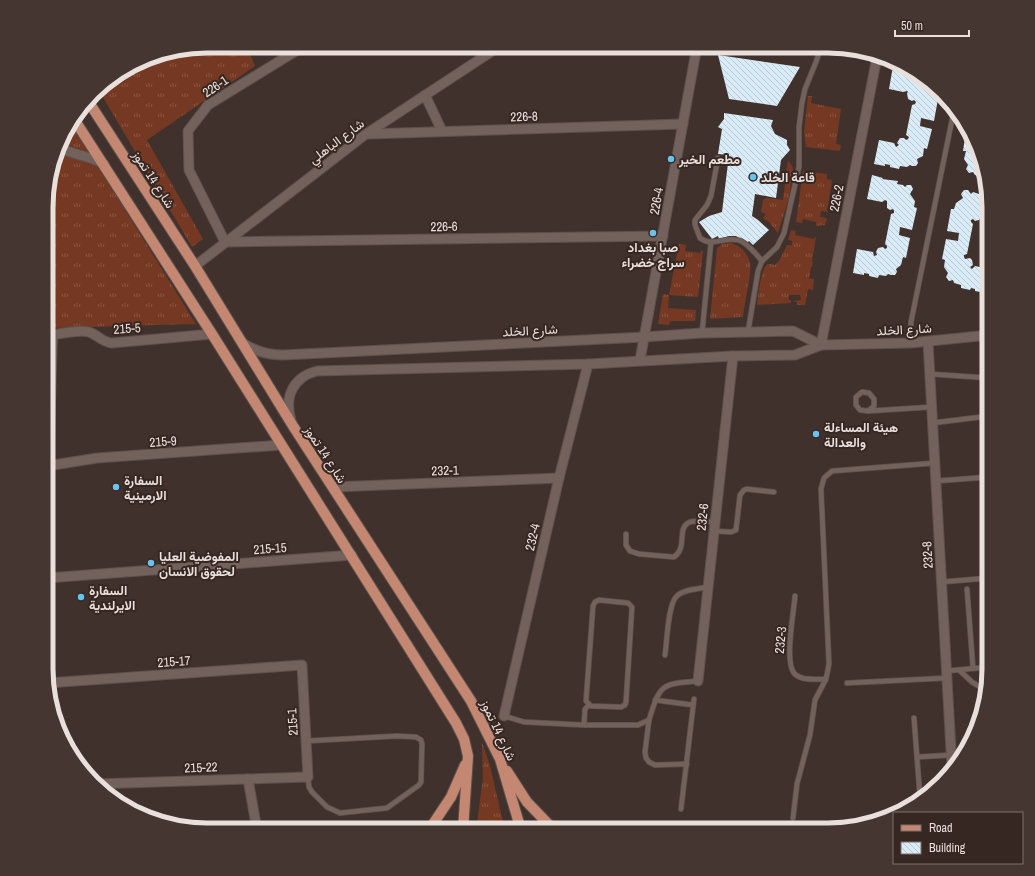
<svg xmlns="http://www.w3.org/2000/svg" width="1035" height="876" viewBox="0 0 1035 876" font-family="'Archivo Narrow',Vazirmatn,sans-serif">
	<style>
		.grass { fill: url(#grass-tufts) }
		.building { fill: url(#building-back-hatch) }
		.lines { fill: none; stroke-linecap: round; stroke-linejoin: round }
		.lane-casing { stroke: #5d504c; stroke-width: 6 }
		.street-casing { stroke: #5d504c; stroke-width: 11 }
		.primary-casing { stroke: #5d504c; stroke-width: 12 }
		.lane { stroke: #73615b; stroke-width: 4.5 }
		.street { stroke: #73615b; stroke-width: 9 }
		.primary { stroke: #c48772; stroke-width: 10 }
		.poi-dot { fill: #67c4f0; stroke: #372722; stroke-width: 1.5 }
		.labels { text-anchor: middle; stroke-width: 4; stroke-linejoin: round; paint-order: stroke }
		.street-label { font-size: 13px; fill: #e9dfdb; stroke: #372722 }
		.poi-label { font-size: 13px; font-weight: bold; fill: #e9dfdb; stroke: #372722; text-anchor: start }
		.rim { fill: none; stroke: #e9dfdb; stroke-width: 5 }
	</style>
	<defs>
		<pattern id="grass-tufts" width="24" height="20" patternUnits="userSpaceOnUse"><rect width="24" height="20" fill="#753823"/><path d="M3 7l-1-3M5 7V3M7 7l1-3M15 17l-1-3M17 17v-4M19 17l1-3" fill="none" stroke="#895442"/></pattern>
		<pattern id="building-back-hatch" width="6" height="6" patternUnits="userSpaceOnUse"><rect width="6" height="6" fill="#d8ebf6"/><path d="M-1 5l2 2M0 0l6 6M5-1l2 2" fill="none" stroke="#bbc9d2"/></pattern>
	</defs>
	<rect width="100%" height="100%" fill="#41312c"/>
	<g class="grass">
		<polygon points="207,46 247,46 255,66 147,140 203,239 192,247 98,89 101,86 155,55"/>
		<polygon points="808,96 812,96 811,103 841,109 836,144 841,145 840,151 806,147 804,132"/>
		<polygon points="71,123 196,324 47,328 47,186 67,127"/>
		<polygon points="788,160 793,168 789,198 778,233 769,222 763,218 766,214 761,212 763,200 766,198 783,200"/>
		<polygon points="803,171 827,174 827,179 832,180 827,212 821,211 820,217 827,218 825,225 816,226 816,222 803,219 802,223 796,222"/>
		<path d="M791 230 796 231 795 235 814 239 815 237H816L812 261 813 262 812 267H811L809 278 814 279 813 290 808 289 805 305H797V302H794V301L801 300 800 295H789V300H791V303L757 305C758 297 761 267 768 264 769 264 774 264 775 265L779 261 787 245H792V241L788 240Z"/>
		<path d="M731 243C741 246 748 253 750 263 752 272 744 306 743 317L710 319 717 248 722 244Z"/>
		<polygon points="679,244 686,245 685,251 700,253 701,251 703,251 698,297 669,295 668,308 696,310 695,321 670,321 669,325 658,324 663,294 669,295"/>
		<polygon points="482,742 490,766 505,830 476,830 483,778"/>
	</g>
	<g class="building">
		<polygon points="718,55 800,67 777,106 729,99"/>
		<polygon points="893,66 908,71 909,69 933,87 936,92 935,98 938,99 934,121 921,118 920,126 932,129 927,149 924,148 923,156 917,159 918,163 916,166 912,166 910,165 907,167 900,166 899,169 890,167 890,165 885,164 885,166 874,164 879,140 894,143 896,147 899,145 897,143 900,138 904,138 906,140 908,139 909,137 906,135 912,105 915,104 916,102 914,100 912,101 908,99 907,93 908,92 907,91 903,92 889,89"/>
		<polygon points="724,113 773,120 771,126 775,134 787,140 787,145 790,150 781,160 776,198 755,194 752,216 758,220 769,230 753,245 749,241 747,243 736,236 729,236 719,239 718,236 712,239 699,222 709,216 722,212 729,155 718,154 722,129 718,127 724,119"/>
		<polygon points="966,131 969,131 972,136 984,181 981,180 982,177 975,175 973,172 969,173 966,169 968,165 964,159 966,151 963,151"/>
		<polygon points="872,175 883,178 882,179 898,181 897,184 903,185 905,187 907,185 911,185 913,189 910,194 915,201 914,207 917,208 912,230 900,227 899,235 910,238 906,258 903,257 901,265 896,269 897,272 895,275 891,275 888,274 886,276 879,275 878,278 869,276 869,274 864,273 864,275 853,273 857,249 873,252 874,256 877,255 876,252 878,248 883,247 885,249 887,248 887,246 885,244 891,214 894,213 894,211 893,209 890,210 887,208 887,201 885,200 882,202 867,199"/>
		<polygon points="964,190 968,190 971,194 973,192 979,194 979,190 987,192 989,196 989,216 984,215 984,213 982,214 982,215 979,220 975,221 973,219 971,220 971,222 973,224 967,254 964,255 964,257 965,259 970,258 972,260 973,265 970,267 972,269 975,266 989,269 989,279 986,293 975,291 975,289 971,288 970,290 961,288 961,285 954,283 953,280 949,281 946,277 948,273 944,267 945,260 942,259 946,239 958,241 959,233 947,231 951,209 954,209 956,203 963,198 961,194"/>
	</g>
	<g class="lines">
		<defs>
			<g id="lane">
				<path d="M718 158 711 196 707 205 695 220V225L700 238C713 248 727 235 741 241 749 245 756 254 762 261"/>
				<polyline points="748,332 758,271 762,261 777,247 784,233 799,167 799,127 802,103 805,89 816,62 818,56 816,46"/>
				<polyline points="702,333 711,242"/>
				<polyline points="910,343 911,322 954,110"/>
				<polyline points="930,374 989,378"/>
				<polyline points="868,411 860,410 856,405 856,397 862,392 869,393 874,399 874,406 868,411 932,407"/>
				<polyline points="932,423 989,416"/>
				<polyline points="47,445 49,443 52,438 55,335"/>
				<polyline points="936,481 989,477"/>
				<polyline points="714,531 731,532 736,530 740,495 744,490 747,489 774,492"/>
				<path d="M626 534V545L630 551 639 554 674 557C688 548 676 527 690 522 696 520 708 522 715 522"/>
				<polyline points="941,582 989,578"/>
				<polyline points="967,589 973,668"/>
				<path d="M795 596C794 612 783 666 796 675 803 681 818 679 826 679"/>
				<polygon points="599,600 628,603 632,607 626,702 625,705 621,707 591,706 586,701 593,606 595,602"/>
				<path d="M665 655C667 642 668 605 676 597 682 589 699 589 708 587"/>
				<polyline points="959,670 972,682 985,690"/>
				<polyline points="946,671 989,667"/>
				<polyline points="847,683 947,678"/>
				<polyline points="655,700 693,705"/>
				<path d="M504 716 524 722 584 725H638L649 720C660 684 661 684 698 681"/>
				<polyline points="914,718 920,797"/>
				<polyline points="649,720 645,752 646,758 649,762 655,765 687,764"/>
				<polyline points="584,725 585,709 589,705"/>
				<polyline points="306,741 397,736 416,737 421,740 422,744 421,782 419,785 387,808 340,813 327,807 312,792 309,787 308,777"/>
				<polyline points="917,757 951,755"/>
				<polyline points="681,809 694,699"/>
				<polyline points="793,818 797,784 810,735 815,700 826,679 829,664 821,489 824,478 832,471 935,463"/>
			</g>
			<g id="street">
				<polyline points="304,46 208,105 188,131 189,170 225,242 663,236"/>
				<polyline points="425,95 442,131"/>
				<polyline points="368,134 683,124"/>
				<polyline points="64,138 72,130 76,122"/>
				<path d="M60 148C74 155 90 156 104 164"/>
				<polyline points="195,266 366,134 500,46"/>
				<path d="M47 336C58 334 78 329 89 332 98 335 102 342 112 343L212 334"/>
				<polyline points="928,342 952,768"/>
				<path d="M243 343C256 352 268 355 283 355L644 337 702 333 793 331 821 345"/>
				<polyline points="821,345 877,57"/>
				<polyline points="640,360 697,46"/>
				<path d="M291 420C284 397 293 377 317 371L588 364 733 356 795 355 821 345 910 343 989 335"/>
				<polyline points="47,466 97,458 282,445"/>
				<polyline points="333,487 559,478"/>
				<polyline points="47,578 352,555"/>
				<polyline points="698,681 733,356"/>
				<polyline points="47,683 302,665 308,777 95,784"/>
				<polyline points="504,716 559,478 588,364"/>
				<polyline points="248,779 257,830"/>
			</g>
			<g id="primary">
				<polyline points="88,101 195,266 293,426 471,701 500,759 521,830"/>
				<polyline points="74,119 212,334 456,723 464,739 468,756 463,830"/>
				<polyline points="507,771 527,802 554,830"/>
				<polyline points="429,830 451,797 465,765"/>
			</g>
		</defs>
		<use href="#lane" class="lane-casing"/>
		<use href="#street" class="street-casing"/>
		<use href="#primary" class="primary-casing"/>
		<use href="#lane" class="lane"/>
		<use href="#street" class="street"/>
		<use href="#primary" class="primary"/>
	</g>
	<g class="poi-dot">
		<circle cx="671" cy="159" r="4"/>
		<circle cx="753" cy="177" r="4"/>
		<circle cx="653" cy="233" r="4"/>
		<circle cx="816" cy="434" r="4"/>
		<circle cx="116" cy="487" r="4"/>
		<circle cx="151" cy="563" r="4"/>
		<circle cx="81" cy="597" r="4"/>
	</g>
	<g class="labels">
		<g class="street-label">
			<text transform="translate(215 86) rotate(-34)" y="5">226-1</text>
			<text transform="translate(524 116) rotate(-2)" y="5">226-8</text>
			<text transform="translate(336 141) rotate(-37)" y="5">شارع الباهلي</text>
			<text transform="translate(154 179) rotate(57)" y="5">شارع 14 تموز</text>
			<text transform="translate(836 198) rotate(-79)" y="5">226-2</text>
			<text transform="translate(656 201) rotate(-80)" y="5">226-4</text>
			<text transform="translate(444 226) rotate(-1)" y="5">226-6</text>
			<text transform="translate(127 328) rotate(-4)" y="5">215-5</text>
			<text transform="translate(904 329) rotate(-3)" y="5">شارع الخلد</text>
			<text transform="translate(530 330) rotate(-3)" y="5">شارع الخلد</text>
			<text transform="translate(163 441) rotate(-4)" y="5">215-9</text>
			<text transform="translate(326 454) rotate(57)" y="5">شارع 14 تموز</text>
			<text transform="translate(445 470) rotate(-2)" y="5">232-1</text>
			<text transform="translate(702 517) rotate(-84)" y="5">232-6</text>
			<text transform="translate(532 537) rotate(-77)" y="5">232-4</text>
			<text transform="translate(270 548) rotate(-4)" y="5">215-15</text>
			<text transform="translate(927 555) rotate(-93)" y="5">232-8</text>
			<text transform="translate(780 640) rotate(-85)" y="5">232-3</text>
			<text transform="translate(174 661) rotate(-4)" y="5">215-17</text>
			<text transform="translate(292 722) rotate(-93)" y="5">215-1</text>
			<text transform="translate(499 730) rotate(65)" y="5">شارع 14 تموز</text>
			<text transform="translate(201 767) rotate(-2)" y="5">215-22</text>
		</g>
		<g class="poi-label">
			<text x="679" y="164">مطعم الخير</text>
			<text x="761" y="182">قاعة الخلد</text>
			<text x="653" y="252" text-anchor="middle">صبا بغداد<tspan x="653" dy="15">سراج خضراء</tspan></text>
			<text x="824" y="432">هيئة المساءلة<tspan x="824" dy="15">والعدالة</tspan></text>
			<text x="124" y="485">السفارة<tspan x="124" dy="15">الارمينية</tspan></text>
			<text x="159" y="561">المفوضية العليا<tspan x="159" dy="15">لحقوق الانسان</tspan></text>
			<text x="89" y="595">السفارة<tspan x="89" dy="15">الايرلندية</tspan></text>
		</g>
	</g>
	<path d="M0 0H1035V876H0ZM207 53H828A154 154 0 0 1 982 207V669A154 154 0 0 1 828 823H207A154 154 0 0 1 53 669V207A154 154 0 0 1 207 53Z" fill="#453631" fill-rule="evenodd"/>
	<path class="rim" d="M207 53H828A154 154 0 0 1 982 207V669A154 154 0 0 1 828 823H207A154 154 0 0 1 53 669V207A154 154 0 0 1 207 53Z"/>
	<rect x="893" y="812" width="130" height="52" fill="#372722" stroke="#7e716c"/>
	<rect x="901" y="825" width="20" height="6" fill="#c48772" stroke="#7e716c"/>
	<text x="929" y="832" font-size="12" fill="#e9dfdb">Road</text>
	<rect x="901" y="842" width="20" height="12" fill="url(#building-back-hatch)" stroke="#7e716c"/>
	<text x="929" y="852" font-size="12" fill="#e9dfdb">Building</text>
	<path d="M895 30v6h74v-6" fill="none" stroke="#e9dfdb" stroke-width="2"/>
	<text x="901" y="30" font-size="12" fill="#e9dfdb" stroke="#372722" stroke-width="3" paint-order="stroke">50 m</text>
</svg>
